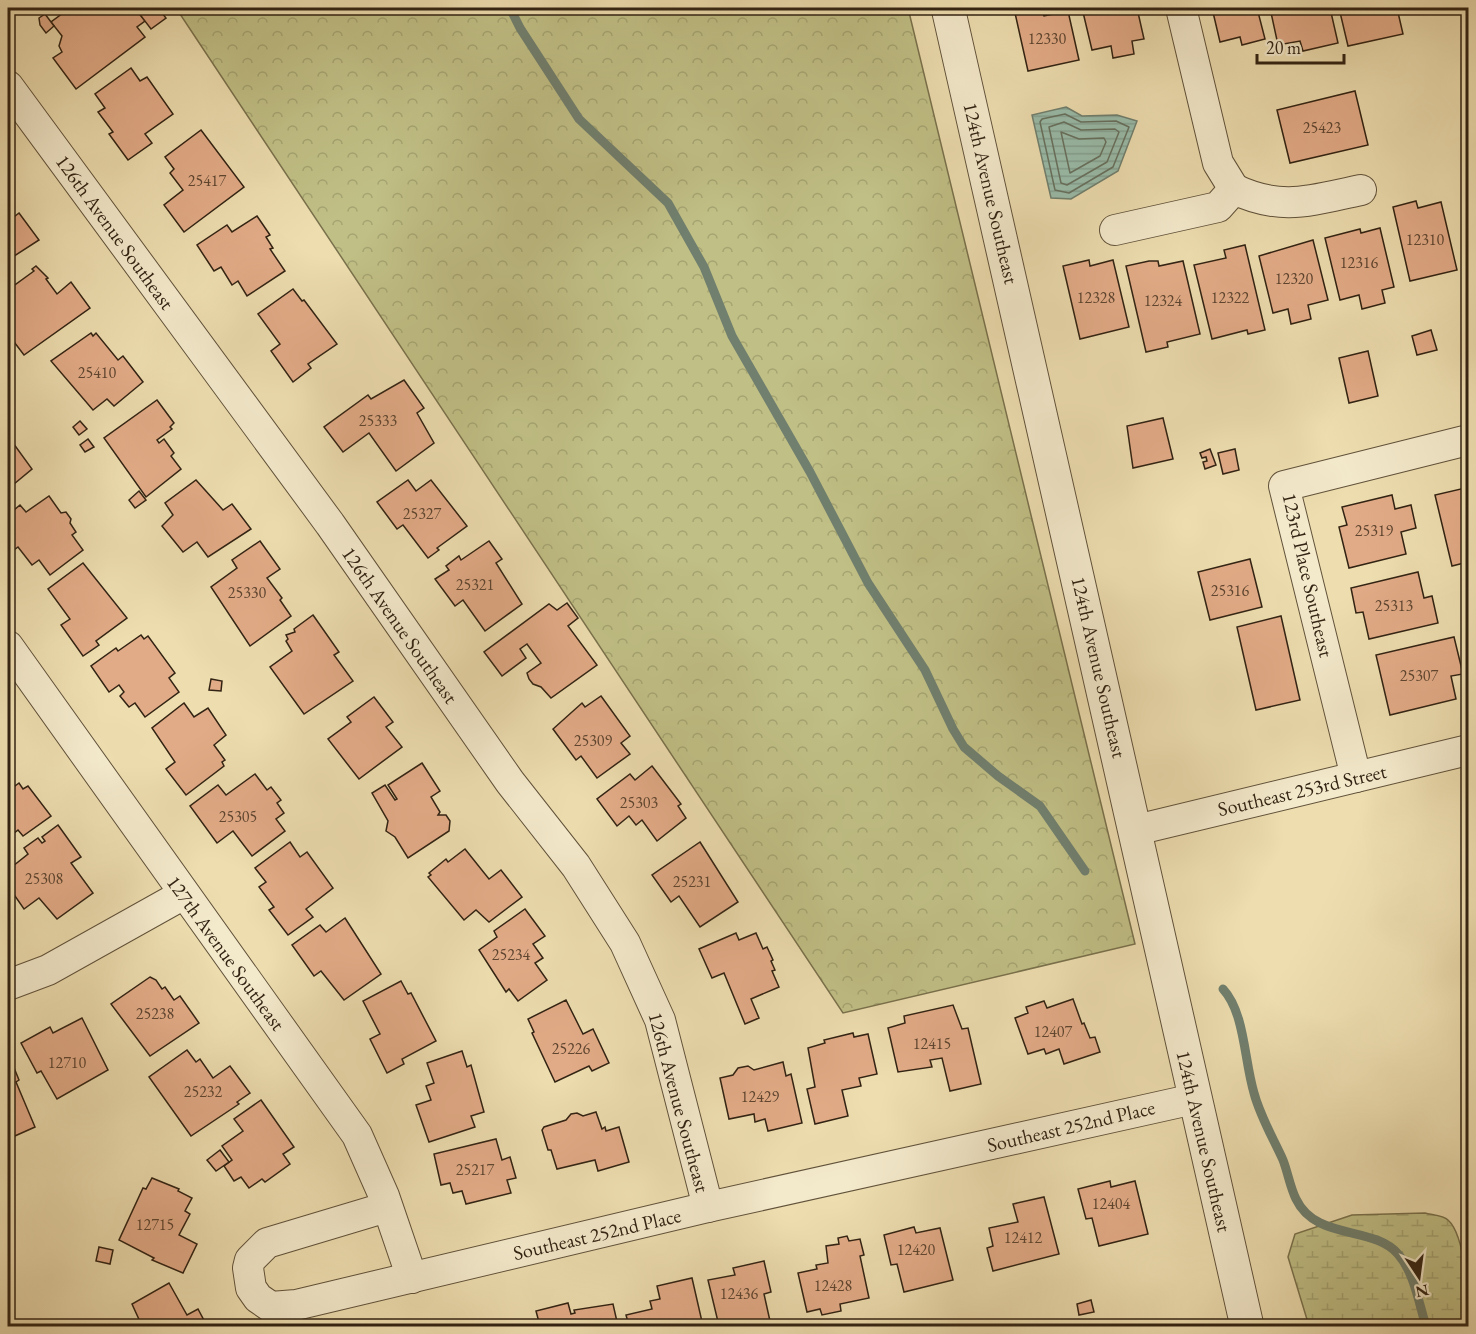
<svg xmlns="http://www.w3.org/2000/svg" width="1476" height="1334" viewBox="0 0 1476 1334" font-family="'EB Garamond',serif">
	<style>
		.forest { fill: url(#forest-crowns); stroke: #79714c; stroke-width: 1.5 }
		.wetland { fill: url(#wetland-marsh); stroke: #79714c; stroke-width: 1.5 }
		.water { fill: url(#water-rules); stroke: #707f6e; stroke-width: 1.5 }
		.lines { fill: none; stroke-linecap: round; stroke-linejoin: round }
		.shore { stroke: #66705e; stroke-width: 1.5 }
		.stream { stroke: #707f6e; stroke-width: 9 }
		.building { fill: #e2ab87; stroke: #322313; stroke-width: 1.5 }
		.minor-casing { stroke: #61523a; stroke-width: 32 }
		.tertiary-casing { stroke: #61523a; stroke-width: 35 }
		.minor { stroke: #f3e9cb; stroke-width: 30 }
		.tertiary { stroke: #f3e9cb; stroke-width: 33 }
		.labels { text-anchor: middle; stroke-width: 4.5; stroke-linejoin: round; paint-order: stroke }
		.number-label { font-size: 16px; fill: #5e4530 }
		.street-label { font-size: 20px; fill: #322313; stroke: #f3e9cb }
	</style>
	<defs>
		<pattern id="forest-crowns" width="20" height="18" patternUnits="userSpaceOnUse" patternTransform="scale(1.5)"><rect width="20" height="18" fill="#c0bf85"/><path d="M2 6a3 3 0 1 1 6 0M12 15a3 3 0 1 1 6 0" fill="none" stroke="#a5a472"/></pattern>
		<pattern id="wetland-marsh" width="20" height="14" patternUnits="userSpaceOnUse" patternTransform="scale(1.5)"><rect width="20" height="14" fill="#c0bf85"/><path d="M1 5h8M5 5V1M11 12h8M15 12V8" fill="none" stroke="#a5a472"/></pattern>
		<pattern id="water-rules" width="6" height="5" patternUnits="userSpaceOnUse" patternTransform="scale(1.5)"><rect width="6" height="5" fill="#99bcaa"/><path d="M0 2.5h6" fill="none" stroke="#84a191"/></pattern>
	</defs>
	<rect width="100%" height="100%" fill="#edddaf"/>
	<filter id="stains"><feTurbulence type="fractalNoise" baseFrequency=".00333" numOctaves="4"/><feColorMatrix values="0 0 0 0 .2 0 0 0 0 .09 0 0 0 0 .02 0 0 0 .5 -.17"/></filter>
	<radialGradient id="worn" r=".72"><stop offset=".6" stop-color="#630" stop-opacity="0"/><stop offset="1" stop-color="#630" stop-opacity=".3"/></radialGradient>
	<polygon class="forest" points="176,8 908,8 1135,944 843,1013"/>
	<path class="wetland" d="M1425 1213C1432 1215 1443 1215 1448 1220 1466 1236 1469 1302 1468 1326H1309L1288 1257 1295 1234 1352 1215Z"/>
	<polygon class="water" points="1066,107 1082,116 1117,115 1137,121 1118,171 1071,199 1051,198 1032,115"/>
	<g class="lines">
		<g class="shore">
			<polygon points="1065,114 1081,122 1116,121 1129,127 1113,167 1069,193 1055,190 1040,122 1042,119"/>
			<polygon points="1064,122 1081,130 1115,129 1119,132 1107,162 1067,185 1061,183 1049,127"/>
			<polygon points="1061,132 1079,139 1104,138 1106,142 1100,156 1070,173"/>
		</g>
		<g class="stream">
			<polyline points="510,8 520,28 579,119 668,203 704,267 732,336 810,472 868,583 925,670 953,729 964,747 998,776 1040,806 1085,871"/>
			<path d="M1223 989C1245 1013 1244 1060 1254 1093 1260 1116 1273 1138 1283 1160 1288 1173 1290 1187 1296 1199 1316 1241 1373 1225 1398 1254 1414 1272 1419 1304 1426 1326"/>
		</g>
	</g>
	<g class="building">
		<polygon points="70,8 135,8 145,21 137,27 145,37 76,89 53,58 62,52 59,46 62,36 51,22"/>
		<polygon points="143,8 158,8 166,18 151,29 138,12"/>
		<polygon points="1040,8 1044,16 1068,11 1079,60 1028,71 1015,13"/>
		<polygon points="1082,8 1137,8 1144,39 1132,41 1134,54 1113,58 1111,46 1092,50"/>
		<polygon points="1212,8 1257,8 1265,39 1242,45 1240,37 1220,42"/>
		<polygon points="1270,8 1330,8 1338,43 1303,51 1300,41 1278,45"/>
		<polygon points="1339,8 1397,8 1403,34 1348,46"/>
		<polygon points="45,14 54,26 46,33 40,25 39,18"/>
		<polygon points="131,68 140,81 147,77 173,114 145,134 152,143 128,160 109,134 113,132 98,112 105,108 95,94"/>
		<polygon points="1355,91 1368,145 1290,163 1277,110"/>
		<polygon points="201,130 244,187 184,232 164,205 183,190 170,173 174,169 165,157"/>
		<polygon points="1416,201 1418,208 1441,202 1457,270 1410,281 1393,207"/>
		<polygon points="19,213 39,240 8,260 8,217 10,220"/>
		<polygon points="257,216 270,235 266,237 273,248 270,249 285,271 247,296 238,281 232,285 221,267 214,271 197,245 227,225 232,232"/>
		<polygon points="1380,228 1394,287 1382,290 1385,303 1362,309 1359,295 1340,300 1325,238 1360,229 1361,233"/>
		<polygon points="1313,240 1328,300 1308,305 1311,319 1291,324 1288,309 1273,313 1259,256"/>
		<polygon points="1245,245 1265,330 1248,334 1247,330 1212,339 1194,265 1226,258 1224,250"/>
		<polygon points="1089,260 1090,266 1113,260 1129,327 1080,339 1063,266"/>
		<polygon points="1149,261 1158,261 1159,266 1183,261 1200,334 1167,342 1168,347 1146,352 1126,266"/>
		<polygon points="36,266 48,278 46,279 57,294 71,282 90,308 24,355 8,334 8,290 34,271 32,269"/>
		<polygon points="293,289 302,301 304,300 337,344 308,364 311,368 293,382 271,351 280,344 258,314"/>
		<polygon points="1431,330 1437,350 1417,355 1412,336"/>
		<polygon points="91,333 93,336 96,333 118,360 123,356 143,382 114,406 107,399 93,410 51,361"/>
		<polygon points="1368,351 1378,396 1349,403 1339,358"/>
		<polygon points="404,380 424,408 417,413 434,443 396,471 369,433 343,452 324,427 368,395 371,399"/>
		<polygon points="157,400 174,423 170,427 172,429 157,440 159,443 164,439 174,453 171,456 181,469 146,497 104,438"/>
		<polygon points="1163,418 1173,459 1133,468 1127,426"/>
		<polygon points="80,421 87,429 79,435 73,427"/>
		<polygon points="8,436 32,469 8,489"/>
		<polygon points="88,439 94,447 85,452 80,445"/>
		<polygon points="1210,449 1216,465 1205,469 1203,462 1207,461 1206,457 1202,458 1200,453"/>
		<polygon points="1235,449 1239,470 1223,474 1218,453"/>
		<polygon points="196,480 223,510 232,504 251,529 208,557 197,542 183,552 162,526 173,515 165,503"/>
		<polygon points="408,480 416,491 431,480 467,526 437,548 439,550 428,558 403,525 397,529 377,502"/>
		<polygon points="1465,488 1468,495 1468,562 1452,566 1435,495"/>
		<polygon points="139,491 146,500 135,508 129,500"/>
		<polygon points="1392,495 1395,509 1411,505 1416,528 1401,532 1406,554 1349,568 1339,527 1347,525 1342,507"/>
		<polygon points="49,496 61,513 66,512 71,519 70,523 76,532 72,535 83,550 50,575 39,560 32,565 18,547 10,553 8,550 8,515 20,505 26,512"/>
		<polygon points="260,541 280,569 267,578 282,598 280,600 291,616 250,646 211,587 237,568 232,560"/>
		<polygon points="489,541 502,559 496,563 522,604 485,631 463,600 455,606 435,579 449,570 446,566 459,556 461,560"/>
		<polygon points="1250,559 1262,607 1210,620 1198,572"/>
		<polygon points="83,563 127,618 96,641 99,645 83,656 61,625 70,619 48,589"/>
		<polygon points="1418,572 1424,598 1432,596 1438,623 1369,639 1363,612 1356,613 1351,588"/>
		<polygon points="567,603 578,618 568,626 597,665 551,698 541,687 533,684 529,679 527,673 541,663 527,644 520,649 526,658 502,676 484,652 549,604 557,610"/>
		<polygon points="313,615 339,652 334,655 353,681 304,714 270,667 292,651 286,641 288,639 286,635 295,632 294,629"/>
		<polygon points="1281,616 1300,700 1256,710 1237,627"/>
		<polygon points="141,635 144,639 148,636 175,673 169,678 179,692 145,717 135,703 129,707 120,696 124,692 119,685 109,692 91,666 116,648 118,651"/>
		<polygon points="1454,637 1463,674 1451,676 1456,699 1390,715 1376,655"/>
		<polygon points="211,679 222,681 221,691 209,690"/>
		<polygon points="601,696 630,736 621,743 630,754 597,778 581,756 576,760 553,729 582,703 585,707"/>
		<polygon points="374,697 393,722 386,727 402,747 359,779 328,739 351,722 347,717"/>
		<polygon points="184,703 194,717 208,708 226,735 214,745 225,760 222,762 224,766 186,795 166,769 175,762 152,728"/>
		<polygon points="422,763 440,791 431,797 440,812 438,815 446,815 450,821 449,831 408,858 395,837 386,831 388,821 372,793 385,785 395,800 397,799 388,785"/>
		<polygon points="652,766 681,804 678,806 686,818 657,841 642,820 636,825 629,816 617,826 597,799 630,774 635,780"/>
		<polygon points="255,774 267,790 271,787 281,800 277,803 284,813 276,819 285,831 252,856 233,831 217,843 190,806 218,785 226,795"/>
		<polygon points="8,775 15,786 19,783 23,789 28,786 51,816 23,836 18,830 8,838"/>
		<polygon points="58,825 81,857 71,863 93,893 57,919 39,898 24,909 8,886 8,870 28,854 24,848 38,838 42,843 45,841 42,837"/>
		<polygon points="290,842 300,857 307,852 333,888 306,909 313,917 288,935 269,910 274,907 259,887 266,882 255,868"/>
		<polygon points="700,842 738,902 700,927 679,896 671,902 652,875"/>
		<polygon points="465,849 489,879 501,870 522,897 489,922 476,910 464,920 428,877 431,875 429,873 446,859 448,862"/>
		<polygon points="525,909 545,936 533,944 543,958 535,963 547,980 518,1001 509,989 506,992 479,950 497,937 494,931"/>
		<polygon points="345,918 381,974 344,1000 321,971 314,976 292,945 320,925 326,932"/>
		<polygon points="736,933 739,940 756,933 763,949 767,947 773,960 771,961 775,970 772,971 779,987 751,999 759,1018 745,1024 724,973 712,978 699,949"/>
		<polygon points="150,977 156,980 162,989 165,987 174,1000 180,996 199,1023 150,1056 111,1004"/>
		<polygon points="401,981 408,994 411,993 436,1041 402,1059 404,1064 387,1073 370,1039 380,1034 363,1001"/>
		<polygon points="1073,999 1082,1024 1084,1023 1090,1038 1095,1037 1100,1052 1064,1064 1059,1049 1046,1054 1044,1049 1028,1054 1015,1018 1028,1013 1026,1007 1044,1001 1047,1008"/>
		<polygon points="566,1000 583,1034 593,1029 609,1063 592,1071 589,1066 555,1082 532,1033 534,1032 528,1019"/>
		<polygon points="953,1005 962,1029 968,1028 981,1084 950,1091 942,1058 930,1060 932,1067 898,1072 888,1028 905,1023 904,1016"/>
		<polygon points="82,1018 108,1070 57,1099 41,1071 37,1073 21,1043 50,1027 53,1033"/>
		<polygon points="853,1033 854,1037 868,1034 877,1074 859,1078 861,1086 842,1090 848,1116 815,1124 807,1089 815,1087 808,1048 825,1043 824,1040"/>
		<polygon points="187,1050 196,1062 200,1059 213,1078 230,1066 250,1093 237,1102 239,1104 191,1136 149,1077"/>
		<polygon points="462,1051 467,1067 471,1065 484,1112 471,1116 475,1127 429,1142 416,1105 431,1100 426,1086 434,1083 427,1063"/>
		<polygon points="8,1053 19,1080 16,1082 35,1127 8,1139"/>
		<polygon points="783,1062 786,1076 791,1074 802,1123 768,1131 765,1119 755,1122 754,1114 729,1119 720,1078 733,1075 738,1068 748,1066 754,1070"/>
		<polygon points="261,1100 294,1147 283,1154 290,1164 265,1182 262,1179 249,1188 241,1177 234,1181 224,1166 232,1160 222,1146 243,1131 234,1119"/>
		<polygon points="596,1112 602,1129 605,1127 606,1131 619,1127 629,1162 598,1171 595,1160 557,1169 551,1150 548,1150 542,1130 544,1127 566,1120 571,1114 577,1113 583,1116"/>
		<polygon points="496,1139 502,1160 510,1157 516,1178 507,1180 511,1193 466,1204 462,1191 453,1193 450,1183 441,1185 434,1154"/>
		<polygon points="220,1150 229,1162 216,1171 207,1160"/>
		<polygon points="152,1178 179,1189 178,1191 192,1198 185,1211 190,1214 179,1235 197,1244 183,1273 152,1260 154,1258 119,1240 143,1188 146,1189"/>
		<polygon points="1110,1181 1111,1187 1135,1181 1148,1234 1099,1246 1092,1218 1086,1219 1078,1189"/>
		<polygon points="1044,1197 1059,1254 993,1271 987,1248 993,1246 989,1228 1018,1222 1013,1204"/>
		<polygon points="914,1227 916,1233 940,1228 953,1280 904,1292 897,1264 891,1265 884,1235"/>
		<polygon points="847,1236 849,1241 860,1239 864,1255 860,1256 869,1298 840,1304 841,1311 822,1315 820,1309 807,1312 798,1273 817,1269 816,1265 828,1263 826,1246 839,1244 838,1238"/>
		<polygon points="99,1247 113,1250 110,1264 96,1261"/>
		<polygon points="764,1261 771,1292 764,1294 770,1321 748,1326 719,1326 708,1280 735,1275 733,1268"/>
		<polygon points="692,1278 703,1326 629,1326 626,1315 652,1309 650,1301 660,1299 657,1286"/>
		<polygon points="169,1283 187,1315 198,1309 207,1326 142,1326 132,1304"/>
		<polygon points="1091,1300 1094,1312 1079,1315 1077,1304"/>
		<polygon points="568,1303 571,1314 575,1313 574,1310 613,1304 618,1326 540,1326 536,1311"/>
	</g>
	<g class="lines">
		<defs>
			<g id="minor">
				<polyline points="1181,8 1218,163 1234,189"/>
				<polyline points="8,86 330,524 510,782 576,866 625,943 660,1020 708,1207"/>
				<path d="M1115 230 1218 207 1234 189C1282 212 1312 200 1361 190"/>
				<polyline points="8,646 357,1135 384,1196 412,1278"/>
				<polyline points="1356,777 1284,486 1468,440"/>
				<polyline points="1136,830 1468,750"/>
				<polyline points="8,985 48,970 184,894"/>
				<polyline points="387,1207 267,1243 250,1260 248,1268 251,1288 258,1298 271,1307 296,1305 708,1207 1194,1099"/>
			</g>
			<polyline id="tertiary" points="948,8 1247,1326"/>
		</defs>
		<use href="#minor" class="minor-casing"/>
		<use href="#tertiary" class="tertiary-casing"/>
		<use href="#minor" class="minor"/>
		<use href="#tertiary" class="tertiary"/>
	</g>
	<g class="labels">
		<g class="number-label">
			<text x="1047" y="44">12330</text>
			<text x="1322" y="133">25423</text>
			<text x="207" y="186">25417</text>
			<text x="1425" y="245">12310</text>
			<text x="1359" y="268">12316</text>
			<text x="1294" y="284">12320</text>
			<text x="1096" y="303">12328</text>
			<text x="1230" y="303">12322</text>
			<text x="1163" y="306">12324</text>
			<text x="97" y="378">25410</text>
			<text x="378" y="426">25333</text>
			<text x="422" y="519">25327</text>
			<text x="1374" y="536">25319</text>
			<text x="475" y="590">25321</text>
			<text x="1230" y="596">25316</text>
			<text x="247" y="598">25330</text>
			<text x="1394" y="611">25313</text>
			<text x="1419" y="681">25307</text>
			<text x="593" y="746">25309</text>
			<text x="639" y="808">25303</text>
			<text x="238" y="822">25305</text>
			<text x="44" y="884">25308</text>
			<text x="692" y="887">25231</text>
			<text x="511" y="960">25234</text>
			<text x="155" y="1019">25238</text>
			<text x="1053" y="1037">12407</text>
			<text x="932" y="1049">12415</text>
			<text x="571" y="1054">25226</text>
			<text x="67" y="1068">12710</text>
			<text x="203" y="1097">25232</text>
			<text x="760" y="1102">12429</text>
			<text x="475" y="1175">25217</text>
			<text x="1111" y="1209">12404</text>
			<text x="155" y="1230">12715</text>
			<text x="1023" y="1243">12412</text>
			<text x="916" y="1255">12420</text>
			<text x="833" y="1291">12428</text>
			<text x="739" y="1299">12436</text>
		</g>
		<g class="street-label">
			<text transform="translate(991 193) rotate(77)" y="7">124th Avenue Southeast</text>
			<text transform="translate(115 232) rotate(54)" y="7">126th Avenue Southeast</text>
			<text transform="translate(1308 575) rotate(77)" y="7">123rd Place Southeast</text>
			<text transform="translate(400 625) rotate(55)" y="7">126th Avenue Southeast</text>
			<text transform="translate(1099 667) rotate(77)" y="7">124th Avenue Southeast</text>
			<text transform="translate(1302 790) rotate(-13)" y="7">Southeast 253rd Street</text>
			<text transform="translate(226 953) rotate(54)" y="7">127th Avenue Southeast</text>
			<text transform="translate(679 1102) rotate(75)" y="7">126th Avenue Southeast</text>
			<text transform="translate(1071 1126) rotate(-13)" y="7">Southeast 252nd Place</text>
			<text transform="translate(1204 1141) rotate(77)" y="7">124th Avenue Southeast</text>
			<text transform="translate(597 1234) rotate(-13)" y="7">Southeast 252nd Place</text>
		</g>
	</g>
	<rect width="1476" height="1334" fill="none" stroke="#edddaf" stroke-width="30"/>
	<rect x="9" y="9" width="1458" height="1316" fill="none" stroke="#322313" stroke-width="3"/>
	<rect x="15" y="15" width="1446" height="1304" fill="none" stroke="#322313" stroke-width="1.5"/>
	<g transform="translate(1419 1277) rotate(167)" stroke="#f3e9cb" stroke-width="4.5" paint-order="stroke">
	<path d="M0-4.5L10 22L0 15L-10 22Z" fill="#322313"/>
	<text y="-9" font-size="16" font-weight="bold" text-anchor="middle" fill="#322313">N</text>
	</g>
	<path d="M1257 54v9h87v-9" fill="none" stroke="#322313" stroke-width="3"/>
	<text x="1266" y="54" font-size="18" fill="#322313" stroke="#f3e9cb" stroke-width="4.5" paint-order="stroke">20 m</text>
	<rect width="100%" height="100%" filter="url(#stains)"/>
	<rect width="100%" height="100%" fill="url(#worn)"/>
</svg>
